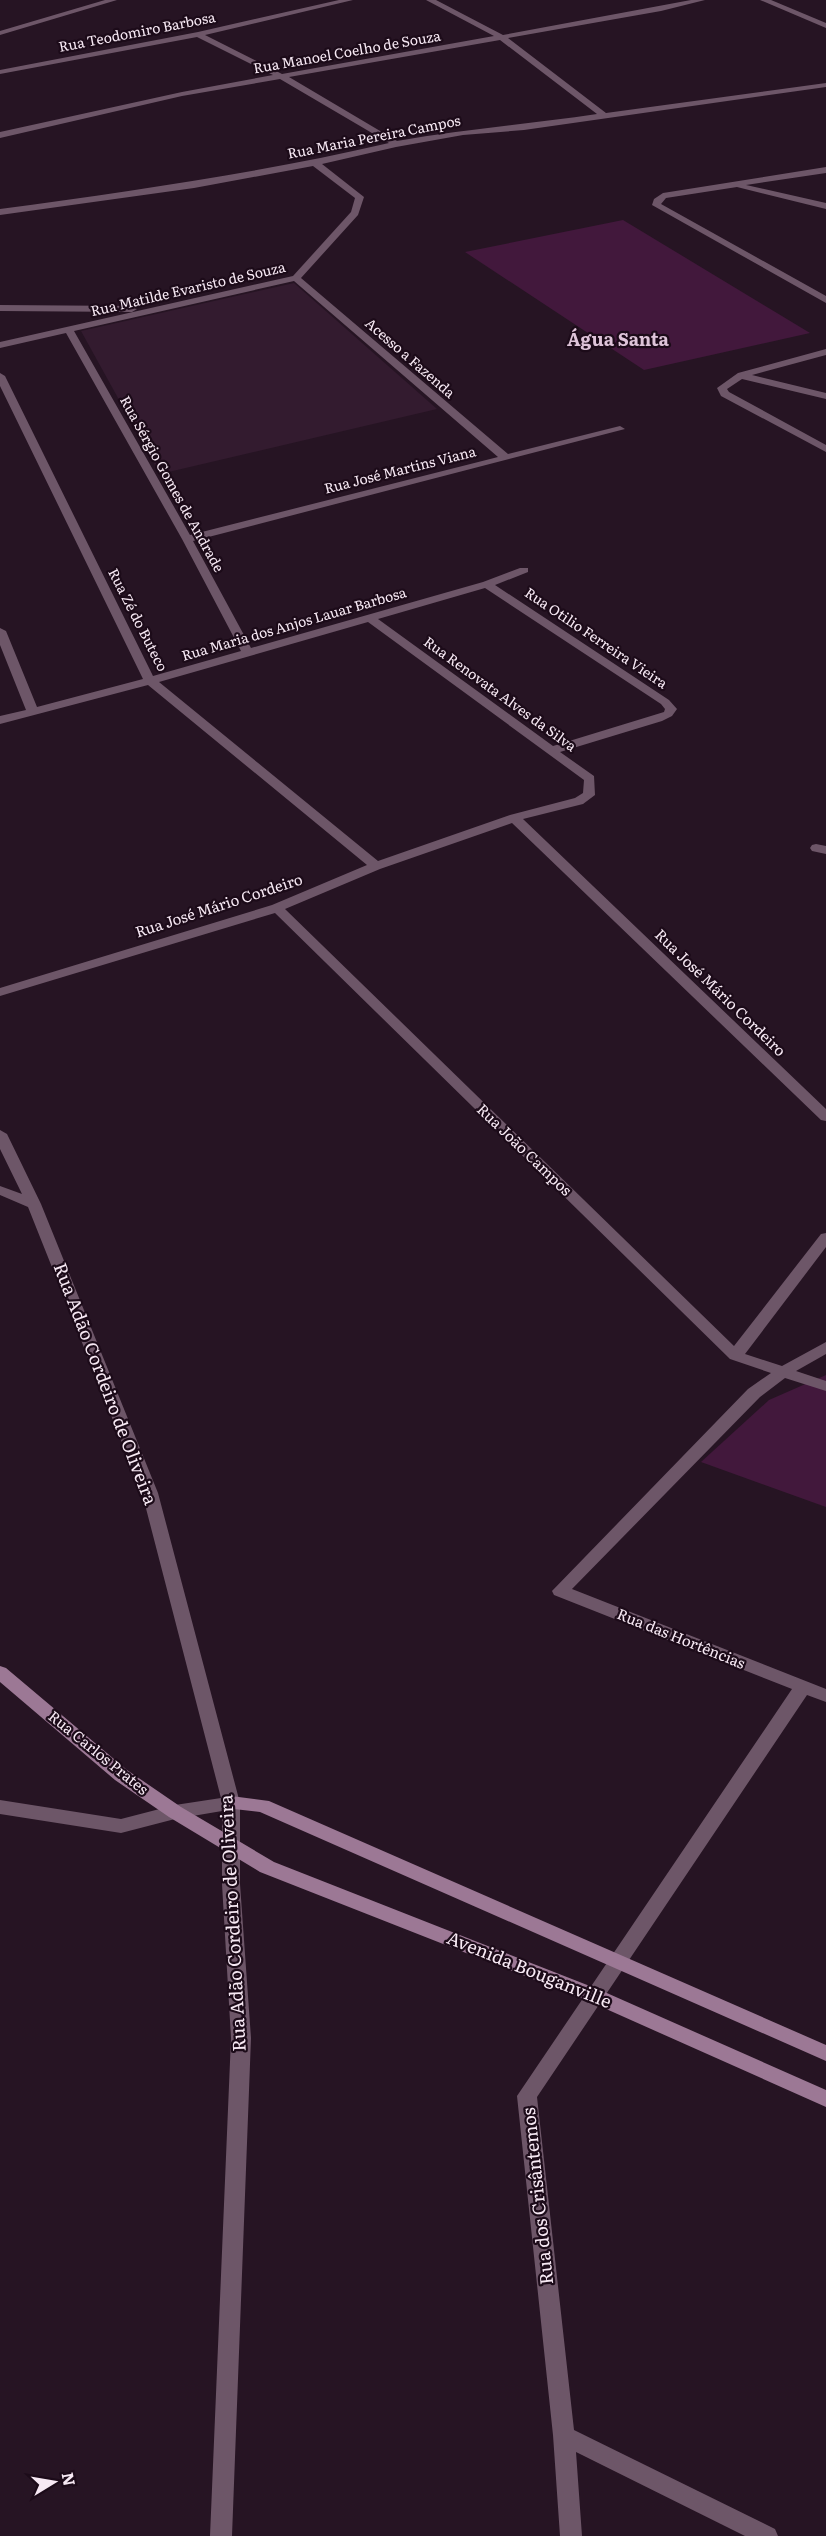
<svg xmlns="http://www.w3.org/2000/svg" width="826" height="2536" viewBox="0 0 826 2536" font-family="Literata,serif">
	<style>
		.built { fill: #331b2f }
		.green { fill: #42183c }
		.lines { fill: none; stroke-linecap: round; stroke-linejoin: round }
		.street { fill: #6d5668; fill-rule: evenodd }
		.secondary { fill: #9c7895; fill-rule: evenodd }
		.labels { text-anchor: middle; stroke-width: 4.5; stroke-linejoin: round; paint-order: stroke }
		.far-street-label { font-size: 14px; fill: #f7e9f4; stroke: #1c0b19 }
		.street-label { font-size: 15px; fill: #f7e9f4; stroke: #1c0b19 }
		.far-district-label { font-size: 18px; font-weight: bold; fill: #dec4d9; stroke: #1c0b19 }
		.near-street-label { font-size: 18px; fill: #f7e9f4; stroke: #1c0b19 }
	</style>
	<rect width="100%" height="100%" fill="#261423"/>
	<polygon class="built" points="294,283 437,409 160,474 81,331"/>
	<g class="green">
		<polygon points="623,220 810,333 644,370 465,252"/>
		<polygon points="826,1375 826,1507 701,1462 769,1400"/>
	</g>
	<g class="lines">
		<g class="street">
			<polygon points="105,0 117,0 0,35 0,31"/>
			<path d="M339 0H353L205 35 282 74 494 36 426 0H436L503 35 691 0H705L661 11 508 38 606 113 826 83V87L524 130 463 135 396 147 322 164 364 197 358 215 301 278 508 454 620 426 625 429 193 541 251 648 483 582 520 568H528V572L495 585 669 700 677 709 672 716 662 721 560 752 594 776 595 795 583 804 523 819 826 1109V1121L821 1120 512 823 380 869 285 909 734 1346 821 1234 826 1233V1247L745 1354 782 1366 826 1342V1354L796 1371 826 1381V1391L785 1378 760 1397 572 1589 826 1689V1702L807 1695 537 2097 574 2430 775 2529 778 2536H745L576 2452 582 2536H560L553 2435 517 2096 792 1689 554 1595 552 1591 748 1389 771 1373 730 1359 275 913 0 996V988L272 905 367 865 148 685 0 724V716L26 710 0 645V628L6 631 37 707 143 679 0 386V373L5 376 153 676 241 651 182 539 66 333 0 348V342L293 276 351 212 355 198 313 166 194 188 0 215V209C131 191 260 173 389 143L280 79 182 96 0 138V132L182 92 273 75 197 37 0 74V70L198 32ZM500 40 597 114C530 124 464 129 397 141L289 77ZM294 281 498 457 190 535 74 331ZM485 588 661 704 665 709 664 712 553 746 378 619ZM368 622 584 780 583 793 575 798 510 815 378 861 159 682Z"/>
			<polygon points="760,0 771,0 826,23 826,28"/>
			<polygon points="826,167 826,173 746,185 826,203 826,209 737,187 666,198 661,204 826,296 826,303 652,205 654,199 663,193"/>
			<polygon points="0,305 132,306 137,309 132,312 0,311"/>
			<polygon points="826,349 826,355 752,375 826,393 826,399 742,379 727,389 729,392 826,445 826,452 721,396 717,388 738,373"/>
			<polygon points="816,844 826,846 826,854 812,851 810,848 812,845"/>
			<polygon points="0,1130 7,1134 41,1204 158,1493 240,1803 240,1884 251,2038 232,2536 210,2536 231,2038 222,1884 222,1811 175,1819 121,1833 0,1814 0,1800 121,1819 175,1805 221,1798 142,1493 28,1207 0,1195 0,1186 22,1194 0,1149"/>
		</g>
		<g class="secondary">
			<polygon points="0,1666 6,1668 127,1770 181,1807 274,1862 600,1990 826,2090 826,2107 586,2000 260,1872 169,1817 115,1780 0,1682"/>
			<polygon points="231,1796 269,1801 826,2045 826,2061 260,1812 225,1808 222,1803 225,1798"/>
		</g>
	</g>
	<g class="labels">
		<g class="far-street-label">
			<text transform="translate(137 32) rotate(-11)" y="5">Rua Teodomiro Barbosa</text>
			<text transform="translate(347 52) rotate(-10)" y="5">Rua Manoel Coelho de Souza</text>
			<text transform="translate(374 137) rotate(-11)" y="5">Rua Maria Pereira Campos</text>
			<text transform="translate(188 289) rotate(-13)" y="5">Rua Matilde Evaristo de Souza</text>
			<text transform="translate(410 358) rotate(41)" y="5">Acesso a Fazenda</text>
			<text transform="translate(400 470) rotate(-14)" y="5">Rua José Martins Viana</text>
			<text transform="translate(172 484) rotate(61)" y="5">Rua Sérgio Gomes de Andrade</text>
			<text transform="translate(138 620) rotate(63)" y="5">Rua Zé do Buteco</text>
			<text transform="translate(294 624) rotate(-16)" y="5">Rua Maria dos Anjos Lauar Barbosa</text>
			<text transform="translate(596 638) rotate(34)" y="5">Rua Otilio Ferreira Vieira</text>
			<text transform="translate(500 694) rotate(36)" y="5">Rua Renovata Alves da Silva</text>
		</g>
		<g class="street-label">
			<text transform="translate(219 906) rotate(-18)" y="5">Rua José Mário Cordeiro</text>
			<text transform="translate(720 993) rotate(44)" y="5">Rua José Mário Cordeiro</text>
			<text transform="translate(524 1150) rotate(44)" y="5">Rua João Campos</text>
			<text transform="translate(681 1639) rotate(22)" y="5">Rua das Hortências</text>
			<text transform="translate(98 1753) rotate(39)" y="5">Rua Carlos Prates</text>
		</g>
		<g class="far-district-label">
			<text x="618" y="346">Água Santa</text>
		</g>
		<g class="near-street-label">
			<text transform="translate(105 1384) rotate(69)" y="6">Rua Adão Cordeiro de Oliveira</text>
			<text transform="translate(233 1923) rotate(-93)" y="6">Rua Adão Cordeiro de Oliveira</text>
			<text transform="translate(529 1970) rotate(22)" y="6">Avenida Bouganville</text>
			<text transform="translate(538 2196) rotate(-96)" y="6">Rua dos Crisântemos</text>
		</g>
	</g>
	<g transform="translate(54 2482) rotate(79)" stroke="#1c0b19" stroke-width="4.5" paint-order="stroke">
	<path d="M0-4.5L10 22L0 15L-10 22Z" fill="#f7e9f4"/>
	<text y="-9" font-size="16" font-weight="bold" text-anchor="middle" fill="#f7e9f4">N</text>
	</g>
</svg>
